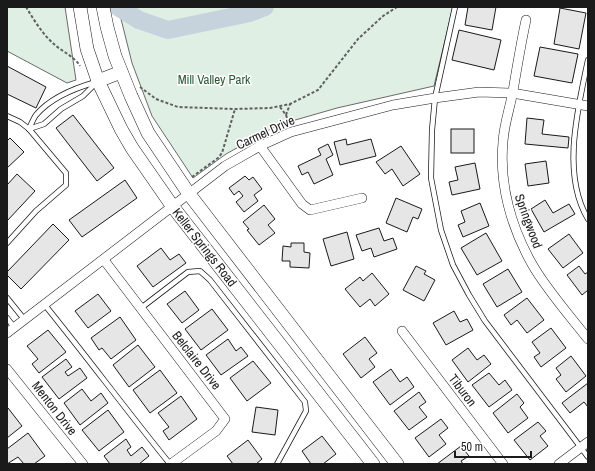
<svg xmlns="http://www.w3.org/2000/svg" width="595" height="471" viewBox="0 0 595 471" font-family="'Archivo Narrow',sans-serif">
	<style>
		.park { fill: #e0efe3; stroke: #6a6a6a }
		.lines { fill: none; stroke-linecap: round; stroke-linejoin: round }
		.river { stroke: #c6d2dc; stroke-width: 18 }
		.building { fill: #e6e6e6; stroke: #1a1a1a }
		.lane-casing { stroke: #1a1a1a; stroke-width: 6 }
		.street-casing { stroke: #1a1a1a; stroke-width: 10 }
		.secondary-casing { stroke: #1a1a1a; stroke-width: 14 }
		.path { stroke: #5f5f5f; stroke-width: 2; stroke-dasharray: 3 2; stroke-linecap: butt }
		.lane { stroke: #fff; stroke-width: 4.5 }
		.street { stroke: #fff; stroke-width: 9 }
		.secondary { stroke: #fff; stroke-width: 13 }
		.labels { text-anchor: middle; stroke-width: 3; stroke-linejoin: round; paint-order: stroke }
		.park-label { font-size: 13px; fill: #2b5a34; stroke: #fff }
		.street-label { font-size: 13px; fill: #1a1a1a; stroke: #fff }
	</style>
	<rect width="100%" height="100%" fill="#fff"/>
	<g class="park">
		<polygon points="7,7 65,7 76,80 67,83 7,51"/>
		<polygon points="118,7 453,7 434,86 337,108 278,125 226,154 193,178 152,116 132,63"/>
	</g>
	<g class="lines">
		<polyline class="river" points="118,7 139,20 168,30 250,13 265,7"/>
	</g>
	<g class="building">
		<polygon points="468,7 496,7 492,30 465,25"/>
		<polygon points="560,8 586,13 579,49 554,44"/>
		<polygon points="459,30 501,40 494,70 452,60"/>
		<polygon points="540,47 578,54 572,83 534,76"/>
		<polygon points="7,66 46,87 36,108 7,94"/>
		<polygon points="73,115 114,168 97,181 56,128"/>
		<polygon points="527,118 544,120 542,134 569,137 568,148 525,144"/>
		<rect x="451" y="129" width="23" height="24"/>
		<polygon points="10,138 24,152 7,168 7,141"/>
		<polygon points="346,139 347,145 371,139 376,156 340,165 334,142"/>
		<polygon points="328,144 333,155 326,159 333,175 314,184 308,172 302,175 298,166 321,155 318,149"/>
		<polygon points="401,146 420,174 403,186 392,169 385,174 376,162"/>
		<polygon points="546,161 549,183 528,186 525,164"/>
		<polygon points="475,163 480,189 452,195 449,182 458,180 455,167"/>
		<polygon points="17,174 35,191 7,221 7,185"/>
		<polygon points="245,176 249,180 253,177 262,189 254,195 258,201 244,212 236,202 243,196 239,191 234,195 229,188"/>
		<polygon points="125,180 137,198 82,237 69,220"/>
		<polygon points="396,198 422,209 418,219 413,217 407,232 386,223"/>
		<polygon points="545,200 553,213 569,204 575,214 544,232 531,209"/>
		<polygon points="480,203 489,226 463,237 458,225 465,222 461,211"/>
		<polygon points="264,205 275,219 268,225 275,233 259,245 247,230 249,229 243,222"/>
		<polygon points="53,224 69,240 21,289 7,275 7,272"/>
		<polygon points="379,228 384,241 393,238 397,249 374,257 371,248 362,251 356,235"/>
		<polygon points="347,232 354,259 331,266 323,239"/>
		<polygon points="486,233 502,261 477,275 461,248"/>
		<polygon points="569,234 583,253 563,268 548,249"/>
		<polygon points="291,243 304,243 304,252 310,253 309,268 290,267 290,261 282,261 283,246 291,247"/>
		<polygon points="161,248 170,260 179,254 186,263 153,287 137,266"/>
		<polygon points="416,266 426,271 424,274 435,280 424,301 403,290"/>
		<polygon points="579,266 585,274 588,272 588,290 582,295 567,275"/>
		<polygon points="508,269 522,292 497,307 483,284"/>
		<polygon points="372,273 389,294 375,306 370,299 360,307 345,289 360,277 363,281"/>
		<polygon points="185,291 199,310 182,323 167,304"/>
		<polygon points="98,294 111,311 88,328 75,311"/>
		<polygon points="527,298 544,320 527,333 517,320 511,325 504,315"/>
		<polygon points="212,309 228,330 201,350 185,329"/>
		<polygon points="454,311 460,322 467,319 473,330 446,345 433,323"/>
		<polygon points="120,317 136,340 111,359 102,348 99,350 91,338"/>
		<polygon points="551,328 566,348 541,367 534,357 540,353 532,342"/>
		<polygon points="48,330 66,352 39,373 32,364 38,359 27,346"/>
		<polygon points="365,337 377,353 369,359 375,367 361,378 343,354"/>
		<polygon points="228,339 236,351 241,347 248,356 221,375 206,355"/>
		<polygon points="138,345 155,367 129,387 113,365"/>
		<polygon points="468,348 477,360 484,355 491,364 468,382 452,360"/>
		<polygon points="571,356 586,376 566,392 556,379 561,375 556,368"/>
		<polygon points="66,359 72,367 65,372 68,376 80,368 87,378 59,399 42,377"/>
		<polygon points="253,361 271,383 247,401 230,378"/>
		<polygon points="391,369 400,382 407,377 414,387 390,405 373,382"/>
		<polygon points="160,370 177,393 150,413 133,390"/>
		<polygon points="489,373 499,385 505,380 512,390 489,407 472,385"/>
		<polygon points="588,383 588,407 584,402 570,413 562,403"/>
		<polygon points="82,389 91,401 101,393 108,403 80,425 64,403"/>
		<polygon points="419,392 426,402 419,407 427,417 409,430 394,411"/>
		<polygon points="517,394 524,403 520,407 528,418 508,433 493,413"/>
		<polygon points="181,396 197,419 169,440 163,431 169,427 158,413"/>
		<polygon points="256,407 278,410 275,435 252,432"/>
		<polygon points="8,408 22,426 7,438 7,409"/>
		<polygon points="108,410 124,432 99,451 82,430"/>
		<polygon points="441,419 448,428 439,435 446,444 429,457 415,438"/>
		<polygon points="538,422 546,431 540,436 548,446 530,460 514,440"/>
		<polygon points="28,433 45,456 34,464 24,464 18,457 7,464 7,449"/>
		<polygon points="322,436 336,454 323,464 311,464 302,451"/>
		<polygon points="126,439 131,447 127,450 131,456 142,447 149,456 139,464 110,464 104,456"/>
		<polygon points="248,440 262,459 256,464 233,464 227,456"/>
		<polygon points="461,446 469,456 461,461 463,464 437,464"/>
	</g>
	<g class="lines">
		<defs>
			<g id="lane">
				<polyline points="455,7 435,98 432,130 431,178 441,230 453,265 469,295 485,321 588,457"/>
				<path d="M588 60C578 108 561 174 588 219"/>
				<polyline points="7,116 20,122 29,129 66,173 66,185 36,211 7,243"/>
				<path d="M29 129C31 125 33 119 36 115 51 97 75 88 96 82"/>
				<polyline points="29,129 44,124 61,109 83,96 97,82"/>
				<polyline points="7,298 24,319"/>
				<path d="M44 304C87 357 127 411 170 464"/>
				<polyline points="141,308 188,272 200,271 210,280 305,402 306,411 277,464"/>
				<polyline points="7,318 14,327"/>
			</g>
			<g id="street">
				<path d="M526 20C521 43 517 67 513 91 510 108 504 124 503 142 499 184 511 227 532 264 546 289 570 316 588 339"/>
				<polyline points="260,146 302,204 310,210 362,198"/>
				<polyline points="104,260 225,419 216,431 171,464"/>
				<polyline points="402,331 503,464"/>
				<polyline points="7,333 225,166 260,146 291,132 393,105 435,98 479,92 512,93 588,106"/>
				<polyline points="7,369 83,464"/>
				<polyline points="559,464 588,442"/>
			</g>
			<g id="secondary">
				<polyline points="80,7 87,49 98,81 121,129 132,148 173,207 373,464"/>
				<polyline points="103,7 107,27 115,56 131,96 148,133 189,194 397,464"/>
				<polyline points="98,81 121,72"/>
			</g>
		</defs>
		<use href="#lane" class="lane-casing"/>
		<use href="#street" class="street-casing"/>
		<use href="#secondary" class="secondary-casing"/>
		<g class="path">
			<path d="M26 7C34 20 43 35 55 45 63 52 75 57 80 66"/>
			<polyline points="140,87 156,99 178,107 235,109 270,108 290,104 318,90 358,39 383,16 397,7"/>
			<polyline points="280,107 286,115 289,123"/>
			<polyline points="286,115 290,104"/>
			<polyline points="192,177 218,158 222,153 235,109"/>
		</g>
		<use href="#lane" class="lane"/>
		<use href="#street" class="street"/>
		<use href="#secondary" class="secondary"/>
	</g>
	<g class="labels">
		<g class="park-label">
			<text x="214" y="84">Mill Valley Park</text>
		</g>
		<g class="street-label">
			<text transform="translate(265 132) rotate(-25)" y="5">Carmel Drive</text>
			<text transform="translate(529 221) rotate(70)" y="5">Springwood</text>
			<text transform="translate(205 247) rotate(52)" y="5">Keller Springs Road</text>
			<text transform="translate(197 360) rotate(52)" y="5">Belclaire Drive</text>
			<text transform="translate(463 390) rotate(53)" y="5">Tiburon</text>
			<text transform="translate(55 408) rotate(52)" y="5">Menton Drive</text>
		</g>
	</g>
	<rect width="595" height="471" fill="none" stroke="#1a1a1a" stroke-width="16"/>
	<path d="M455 451v6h76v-6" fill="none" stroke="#1a1a1a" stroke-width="2"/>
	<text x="461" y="451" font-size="12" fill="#1a1a1a" stroke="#ffffff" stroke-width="3" paint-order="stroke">50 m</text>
</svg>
